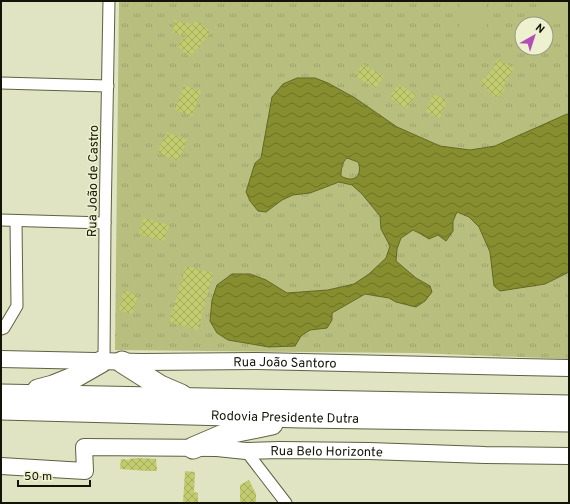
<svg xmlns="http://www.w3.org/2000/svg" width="570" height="504" viewBox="0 0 570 504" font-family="Overpass,sans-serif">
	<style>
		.grass { fill: url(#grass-tufts); fill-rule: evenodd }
		.pitch { fill: #b7be7e }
		.water { fill: url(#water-waves); stroke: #646923; fill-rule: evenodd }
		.building { fill: url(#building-cross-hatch) }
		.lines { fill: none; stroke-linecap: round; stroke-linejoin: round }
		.street-casing { stroke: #5e6143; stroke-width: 13 }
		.secondary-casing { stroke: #5e6143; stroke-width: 18 }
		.highway-casing { stroke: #5e6143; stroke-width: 23 }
		.street { stroke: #fff; stroke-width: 11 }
		.secondary { stroke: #fff; stroke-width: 16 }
		.highway { stroke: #fff; stroke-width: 21 }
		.labels { text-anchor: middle; stroke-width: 3; stroke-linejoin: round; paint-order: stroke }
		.street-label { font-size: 13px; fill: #131408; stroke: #edf1cf }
	</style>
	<defs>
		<pattern id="grass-tufts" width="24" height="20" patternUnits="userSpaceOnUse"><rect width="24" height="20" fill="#b7be7e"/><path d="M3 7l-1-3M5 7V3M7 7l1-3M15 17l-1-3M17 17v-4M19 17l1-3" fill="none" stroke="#9ca26b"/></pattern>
		<pattern id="water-waves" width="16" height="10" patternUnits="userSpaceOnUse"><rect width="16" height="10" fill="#868e2f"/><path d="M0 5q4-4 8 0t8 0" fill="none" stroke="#6c7326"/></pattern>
		<pattern id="building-cross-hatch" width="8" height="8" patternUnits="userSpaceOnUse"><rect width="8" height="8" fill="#c2cb6e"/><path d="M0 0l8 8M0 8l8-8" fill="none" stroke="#a6ad5e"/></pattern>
	</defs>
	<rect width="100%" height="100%" fill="#e0e4c2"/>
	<path class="grass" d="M119 1H569V359L418 353 115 350ZM522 24H546V48H522Z"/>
	<g class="pitch">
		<polygon points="460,1 487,1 486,29 459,28"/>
		<polygon points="539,1 569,1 569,22 546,26 546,24 543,24"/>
	</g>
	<path class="water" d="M297 78H315L328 83 355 98 397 127 440 146 470 150 495 146 567 114 569 115V272L545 284 500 291 494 286 490 252 479 227 469 217 457 212 453 221V231L446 241 438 235 429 239 421 234 413 230 401 238 397 249 396 261 416 278 430 286 432 292 425 301 416 307 396 302 389 298 365 294 332 313V320L327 328 310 330 301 336 295 346 269 347 228 340 217 333 210 321 212 300 217 285 232 274H250L266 280 287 293 328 290 354 284 369 274 386 258 390 246 381 229 380 216 362 194 352 185 339 182 310 193 293 195 282 200 266 212 258 211 250 201 246 192 255 163 261 158 272 97 283 84ZM347 158 358 162C361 168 360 179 351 179 348 179 344 178 341 176 341 170 342 162 347 158Z"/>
	<g class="building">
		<polygon points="174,20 187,22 192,26 197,20 211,32 190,57 177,46 186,35 173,34"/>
		<polygon points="498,59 514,68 502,88 505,90 496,99 480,82 490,73"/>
		<polygon points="362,64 384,76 376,88 355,76"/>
		<polygon points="399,84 416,95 406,109 389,97"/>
		<polygon points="184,85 201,91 193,116 175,110"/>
		<polygon points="433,94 447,100 440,118 426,112"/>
		<polygon points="167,132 187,140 178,161 158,153"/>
		<polygon points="143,218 169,225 164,241 139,234"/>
		<polygon points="186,266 213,273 198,330 169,322"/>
		<polygon points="124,290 138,295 132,314 119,310"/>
		<polygon points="137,458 156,459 157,471 148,471 120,469 121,459 129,460 129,459"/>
		<polygon points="185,471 195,472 194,492 198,493 198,503 183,503"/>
		<polygon points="249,480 256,494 256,503 240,503 240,485"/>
	</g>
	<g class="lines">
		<defs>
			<g id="street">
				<polyline points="1,83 108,86"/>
				<polyline points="1,220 105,223"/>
				<polyline points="1,329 4,328 17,306 16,221"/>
				<polyline points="104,362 105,223 109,1"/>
				<polyline points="246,451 286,503"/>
			</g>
			<g id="secondary">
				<path id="s1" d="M1 359 142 362 257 361 569 368"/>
				<path id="s2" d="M1 466 85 471 84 447 217 448 246 451 279 450 369 451 485 455 569 456"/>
			</g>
			<g id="highway">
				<polyline points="122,362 160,386 181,395"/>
				<polyline points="38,390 53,386 73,378 101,362"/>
				<polyline points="1,395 569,406"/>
				<path id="s3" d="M1 409 302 417 569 421"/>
				<polyline points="193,448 221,436 233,432 272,424"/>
			</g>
		</defs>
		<use href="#street" class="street-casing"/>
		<use href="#secondary" class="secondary-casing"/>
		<use href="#highway" class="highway-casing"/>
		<use href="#street" class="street"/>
		<use href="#secondary" class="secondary"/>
		<use href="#highway" class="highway"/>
	</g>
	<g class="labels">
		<g class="street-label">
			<text transform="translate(92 181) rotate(-89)" y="5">Rua João de Castro</text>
			<text dy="5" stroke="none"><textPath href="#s1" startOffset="284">Rua João Santoro</textPath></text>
			<text dy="5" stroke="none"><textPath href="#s3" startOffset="284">Rodovia Presidente Dutra</textPath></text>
			<text dy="5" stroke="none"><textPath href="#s2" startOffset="351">Rua Belo Horizonte</textPath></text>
		</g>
	</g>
	<rect width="570" height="504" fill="none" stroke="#131408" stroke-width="4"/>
	<g transform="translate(534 36) rotate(39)"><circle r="19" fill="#edf1cf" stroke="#96997f"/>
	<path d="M0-3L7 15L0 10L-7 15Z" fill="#b24fb6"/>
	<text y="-6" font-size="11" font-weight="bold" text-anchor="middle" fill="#131408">N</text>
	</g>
	<path d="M18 480v6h72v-6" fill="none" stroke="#131408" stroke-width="2"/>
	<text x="24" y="480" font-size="12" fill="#131408" stroke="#edf1cf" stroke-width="3" paint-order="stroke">50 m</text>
</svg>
